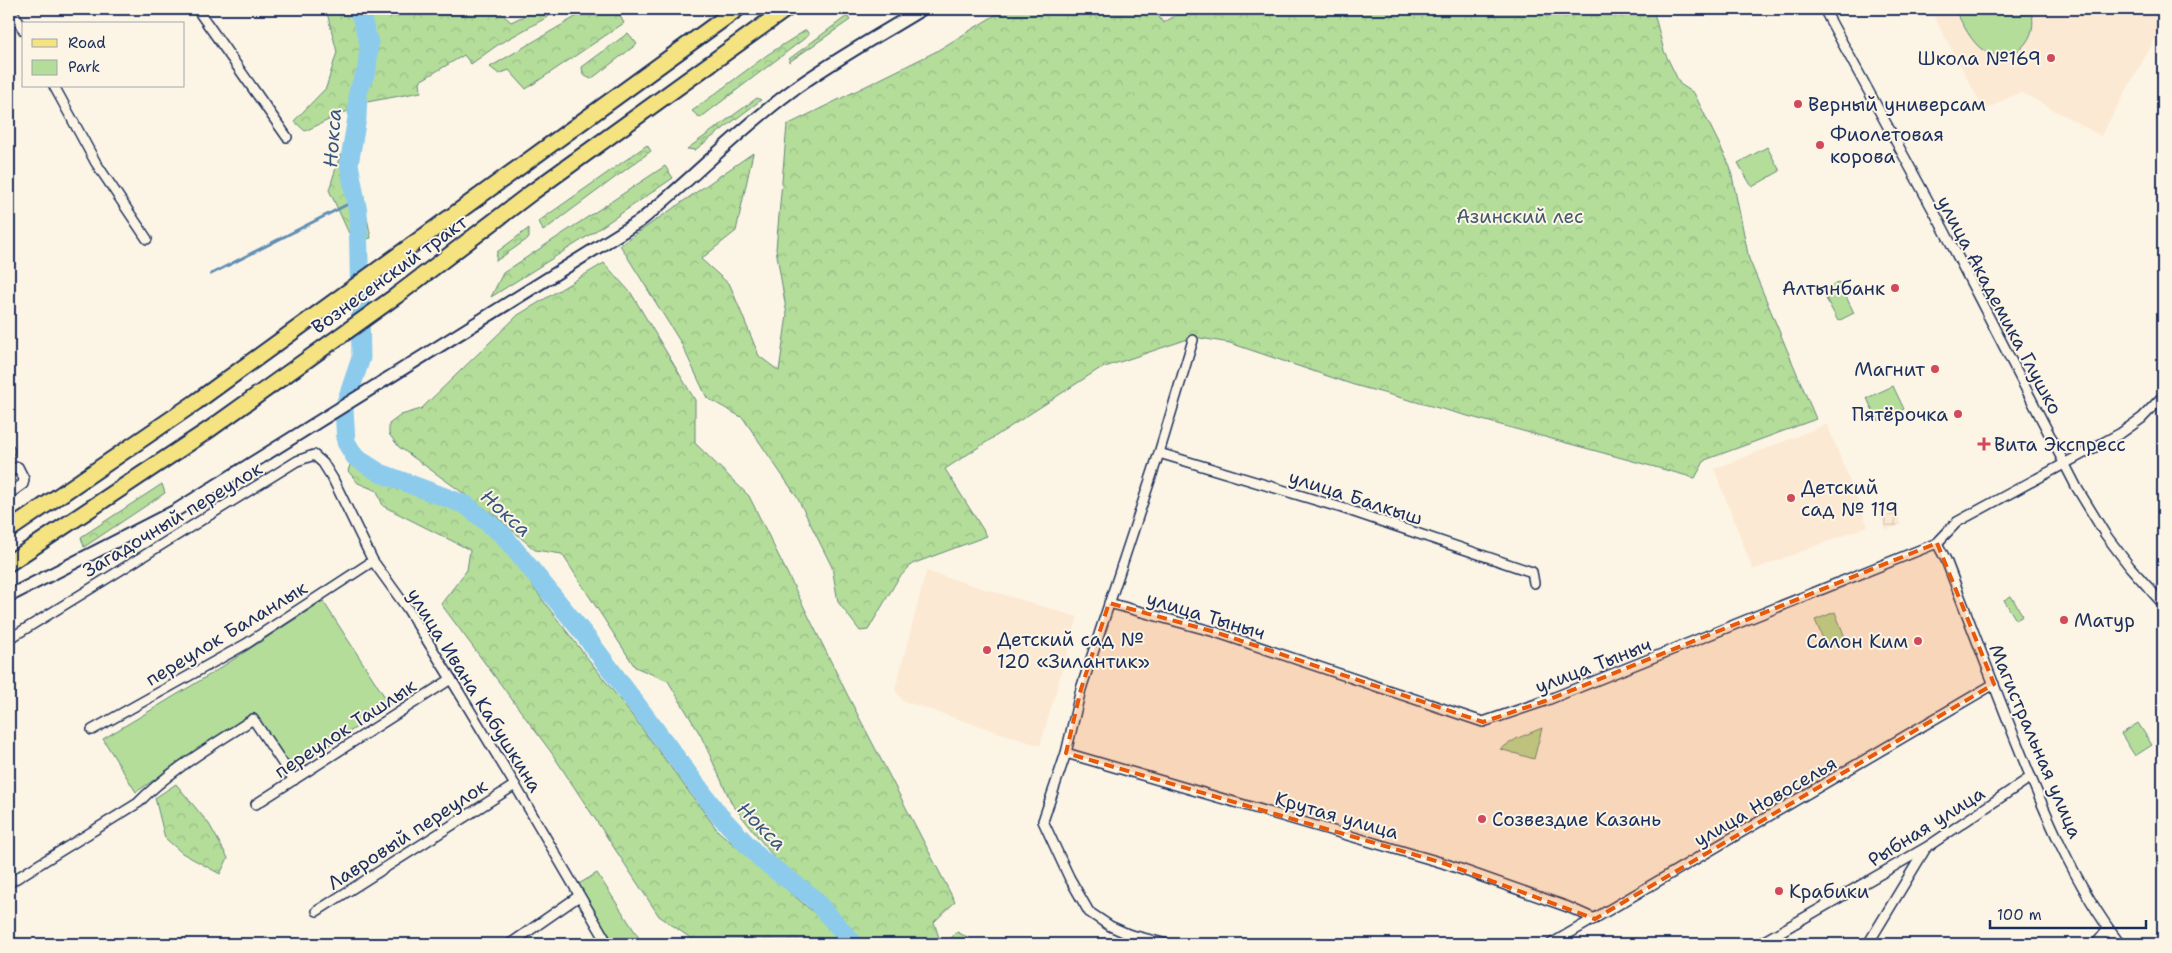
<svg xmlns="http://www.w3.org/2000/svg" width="2172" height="953" viewBox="0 0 2172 953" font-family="'Shantell Sans',sans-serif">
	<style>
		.built { fill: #fce9d4 }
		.industrial { fill: url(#industrial-grid) }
		.green { fill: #b3dd99; stroke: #67867c }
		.forest { fill: url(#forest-crowns); stroke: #67867c }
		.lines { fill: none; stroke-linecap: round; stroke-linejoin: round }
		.stream { stroke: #5f8db4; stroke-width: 3 }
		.river { stroke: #8dcbed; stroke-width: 19 }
		.minor-casing { stroke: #1b2f5e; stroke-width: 12 }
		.tertiary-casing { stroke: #1b2f5e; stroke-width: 15 }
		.primary-casing { stroke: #1b2f5e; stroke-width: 19 }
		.minor { stroke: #fcf5e5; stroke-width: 9 }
		.tertiary { stroke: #fcf5e5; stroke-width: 11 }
		.primary { stroke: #f5e382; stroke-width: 15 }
		.marked { fill: #e8590c; fill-opacity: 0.2; stroke: #e8590c; stroke-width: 4; stroke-dasharray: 10 6; stroke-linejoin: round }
		.poi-dot { fill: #d1495b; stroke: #fcf5e5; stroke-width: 2 }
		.labels { text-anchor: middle; stroke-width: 4; stroke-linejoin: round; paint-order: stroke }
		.poi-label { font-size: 19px; fill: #1b2f5e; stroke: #fcf5e5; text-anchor: start }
		.park-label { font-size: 19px; fill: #415a6d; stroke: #fcf5e5 }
		.street-label { font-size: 19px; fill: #1b2f5e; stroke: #fcf5e5 }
		.water-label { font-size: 20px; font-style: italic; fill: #385682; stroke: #fcf5e5 }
	</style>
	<defs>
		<pattern id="industrial-grid" width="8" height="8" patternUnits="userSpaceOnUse" patternTransform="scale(1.25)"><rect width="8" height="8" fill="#fce9d4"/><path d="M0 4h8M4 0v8" fill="none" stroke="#d7c8b8"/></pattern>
		<pattern id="forest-crowns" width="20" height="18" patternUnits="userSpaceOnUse" patternTransform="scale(1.25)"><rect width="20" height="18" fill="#b3dd99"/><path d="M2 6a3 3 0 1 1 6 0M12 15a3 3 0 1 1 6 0" fill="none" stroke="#99be86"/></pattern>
	</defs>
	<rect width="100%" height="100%" fill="#fcf5e5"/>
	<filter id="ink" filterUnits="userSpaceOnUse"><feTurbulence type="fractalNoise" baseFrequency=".02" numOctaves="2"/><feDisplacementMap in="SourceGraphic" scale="10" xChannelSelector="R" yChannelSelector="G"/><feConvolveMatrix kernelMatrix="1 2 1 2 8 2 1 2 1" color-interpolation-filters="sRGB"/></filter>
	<g filter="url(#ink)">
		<g class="built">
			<polygon points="1930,9 2163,9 2163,25 2101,136 2021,92 1984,110"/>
			<polygon points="1827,424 1868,526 1753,570 1714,469"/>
			<polygon points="926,571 1078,617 1040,746 903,701 895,690"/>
		</g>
		<polygon class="industrial" points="1896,512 1901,524 1886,530 1881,518"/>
		<g class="green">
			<path d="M1954 9H2030C2042 36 2014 67 1986 52 1971 44 1963 23 1954 9Z"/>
			<polygon points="1767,147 1780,171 1752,187 1738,163"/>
			<polygon points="1839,282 1854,313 1838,321 1822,291"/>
			<polygon points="1893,386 1904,409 1877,421 1867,398"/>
			<polygon points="2011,596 2023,616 2016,620 2004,600"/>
			<polygon points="323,601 390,705 292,770 254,713 136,792 103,739 211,674"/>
			<polygon points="1835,612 1846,640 1827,648 1815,620"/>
			<polygon points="2138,723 2152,745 2135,756 2121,734"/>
			<polygon points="1542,728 1534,759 1500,749 1518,738"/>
			<polygon points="597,873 639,938 629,944 615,944 577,885"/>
		</g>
		<g class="forest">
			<polygon points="326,9 496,9 511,22 538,9 562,9 499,44 471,64 464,55 420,81 421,92 367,102 305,131 294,121 326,88 337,52"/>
			<polygon points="589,9 616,9 624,23 526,89 509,70 499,74 490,67"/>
			<polygon points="1005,9 1154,9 1163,23 1187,9 1653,9 1664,51 1680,84 1694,93 1730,166 1749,259 1816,419 1705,460 1695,478 1354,385 1230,343 1194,337 1099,369 945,469 987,536 912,564 898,579 868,630 860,631 838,602 832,567 797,497 743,418 707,398 681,343 620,245 753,153 736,231 701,259 730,285 759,356 779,371 787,315 776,249 787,125 935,52"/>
			<polygon points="847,16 850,20 789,62 789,59"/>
			<polygon points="806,30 809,35 700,118 692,111 767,55"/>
			<polygon points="628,33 637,44 591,79 583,75 582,67"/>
			<polygon points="757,98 761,100 695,150 687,149"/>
			<polygon points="647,145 651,151 543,231 539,221"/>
			<polygon points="340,155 353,156 360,182 371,238 353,242 329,190"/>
			<polygon points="665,166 673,178 588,236 491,297 503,273"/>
			<polygon points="529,228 529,238 496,261 497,252"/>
			<polygon points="604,263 631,293 695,400 695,443 749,496 848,696 955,902 934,922 941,944 867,944 830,919 797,887 732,804 701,736 668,681 635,667 562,554 535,550 498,518 399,447 389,434 389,424 401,415 421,409 518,315"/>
			<polygon points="352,459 372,476 417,490 464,510 499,538 547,606 638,723 718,831 851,944 699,944 659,916 551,752 441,604 467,570 470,550 383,506 377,491 358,483 348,471"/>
			<polygon points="162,484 165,493 84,547 81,537"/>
			<polygon points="176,784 209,824 228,858 220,874 182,853 165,838 155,798"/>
			<polygon points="957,932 967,937 970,944 945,944"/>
		</g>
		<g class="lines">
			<polyline class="stream" points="211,274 356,200"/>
			<polyline class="river" points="357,9 361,16 369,43 367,69 358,92 357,118 349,164 358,212 361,358 344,408 346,442 355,457 380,473 466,505 503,535 584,634 719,815 762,860 812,897 854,944"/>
			<defs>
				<g id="minor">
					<polyline points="11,9 24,31"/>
					<polyline points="197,9 287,137"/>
					<polyline points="1824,9 1944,230 2077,488 2105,534 2130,567 2163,604"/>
					<polyline points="54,86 96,163 147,239"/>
					<polyline points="9,449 9,452"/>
					<polyline points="1159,453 1342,508 1532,572 1534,583"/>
					<polyline points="9,472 18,467 24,479 23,484 9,494"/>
					<path d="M1937 543 1946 560C1969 620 1992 681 2016 741 2044 811 2074 884 2120 944"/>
					<polyline points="1109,603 1215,632 1483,722 1545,701 1937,543 1957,522 2121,433 2142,418 2163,396"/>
					<polyline points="9,639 297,461 314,455 323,463 333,479 373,561 407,608 451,679 515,785 608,944"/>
					<polyline points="92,730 246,644 373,561"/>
					<polyline points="1066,753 1443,863 1568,907 1595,919"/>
					<polyline points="256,804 451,679"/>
					<path d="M9 883 138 803C171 769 214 745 253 719L294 780"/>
					<polyline points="317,911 515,785"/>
					<polyline points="510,944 579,896"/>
					<polyline points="1167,944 1128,934 1110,926 1089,912 1069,877 1043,821 1066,753 1081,689 1159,453 1193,340"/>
					<polyline points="1551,944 1994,684"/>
					<polyline points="1759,944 1927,847 2031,777"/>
					<polyline points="1868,944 1926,848"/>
					<polyline points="2096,944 2108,929"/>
				</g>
				<path id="tertiary" d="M9 596 175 511 640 221C691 180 737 131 790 92 832 61 878 36 922 9"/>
				<g id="primary">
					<polyline points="9,530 196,402 737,9"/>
					<polyline points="9,563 210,429 396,296 531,193 786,9"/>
				</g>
			</defs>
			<use href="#minor" class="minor-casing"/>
			<use href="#tertiary" class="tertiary-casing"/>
			<use href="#primary" class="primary-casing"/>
			<use href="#minor" class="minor"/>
			<use href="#tertiary" class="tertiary"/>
			<use href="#primary" class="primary"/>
		</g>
	</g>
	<path class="marked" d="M1937 543 1994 684 1595 919 1443 863 1066 753 1081 689 1109 603 1215 632 1483 722 1545 701Z"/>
	<g class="poi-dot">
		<circle cx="2051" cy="58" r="5"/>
		<circle cx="1798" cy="104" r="5"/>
		<circle cx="1820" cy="145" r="5"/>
		<circle cx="1895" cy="288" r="5"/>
		<circle cx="1935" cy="369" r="5"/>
		<circle cx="1958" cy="414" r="5"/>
		<path d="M1981.5 436.5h5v5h5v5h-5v5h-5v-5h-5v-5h5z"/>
		<circle cx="1791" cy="498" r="5"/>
		<circle cx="2064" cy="620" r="5"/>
		<circle cx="1918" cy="641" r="5"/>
		<circle cx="987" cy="650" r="5"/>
		<circle cx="1482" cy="819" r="5"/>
		<circle cx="1779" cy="891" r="5"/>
	</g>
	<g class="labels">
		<g class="poi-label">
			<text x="2041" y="65" text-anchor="end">Школа №169</text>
			<text x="1808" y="111">Верный универсам</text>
			<text x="1830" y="141">Фиолетовая<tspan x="1830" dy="22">корова</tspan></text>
			<text x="1885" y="295" text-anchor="end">Алтынбанк</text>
			<text x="1925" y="376" text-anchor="end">Магнит</text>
			<text x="1948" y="421" text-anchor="end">Пятёрочка</text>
			<text x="1994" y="451">Вита Экспресс</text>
			<text x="1801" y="494">Детский<tspan x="1801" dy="22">сад № 119</tspan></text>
			<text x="2074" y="627">Матур</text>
			<text x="997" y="646">Детский сад №<tspan x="997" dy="22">120 «Зилантик»</tspan></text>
			<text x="1908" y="648" text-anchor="end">Салон Ким</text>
			<text x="1492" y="826">Созвездие Казань</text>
			<text x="1789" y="898">Крабики</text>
		</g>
		<g class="park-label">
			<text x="1520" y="223">Азинский лес</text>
		</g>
		<g class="street-label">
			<text transform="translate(389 274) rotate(-36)" y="7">Вознесенский тракт</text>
			<text transform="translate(2000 305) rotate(62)" y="7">улица Академика Глушко</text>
			<text transform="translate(1356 497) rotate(18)" y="7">улица Балкыш</text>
			<text transform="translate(172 519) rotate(-31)" y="7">Загадочный переулок</text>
			<text transform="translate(1206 615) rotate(17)" y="7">улица Тыныч</text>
			<text transform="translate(226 633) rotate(-31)" y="7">переулок Баланлык</text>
			<text transform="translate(1593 665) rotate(-21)" y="7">улица Тыныч</text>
			<text transform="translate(475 690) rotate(58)" y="7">улица Ивана Кабушкина</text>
			<text transform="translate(345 728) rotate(-33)" y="7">переулок Ташлык</text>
			<text transform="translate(2036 741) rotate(67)" y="7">Магистральная улица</text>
			<text transform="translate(1765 801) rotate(-30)" y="7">улица Новоселья</text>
			<text transform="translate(1337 815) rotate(16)" y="7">Крутая улица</text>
			<text transform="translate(1926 826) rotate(-32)" y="7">Рыбная улица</text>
			<text transform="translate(407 834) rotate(-33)" y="7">Лавровый переулок</text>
		</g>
		<g class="water-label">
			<text transform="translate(332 138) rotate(-86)" y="7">Нокса</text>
			<text transform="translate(506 513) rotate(42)" y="7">Нокса</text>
			<text transform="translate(762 826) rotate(45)" y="7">Нокса</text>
		</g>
	</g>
	<rect width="2172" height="953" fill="none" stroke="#fcf5e5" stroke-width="30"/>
	<rect x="15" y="15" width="2142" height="923" fill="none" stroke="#1b2f5e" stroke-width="2" filter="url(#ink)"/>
	<rect x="22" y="22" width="162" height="65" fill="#fcf5e5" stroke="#a2a6af"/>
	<rect x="32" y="39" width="25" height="8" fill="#f5e382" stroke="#a2a6af"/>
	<text x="68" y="48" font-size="15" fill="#1b2f5e">Road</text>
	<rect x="32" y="60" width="25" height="15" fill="#b3dd99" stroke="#a2a6af"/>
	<text x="68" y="72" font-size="15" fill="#1b2f5e">Park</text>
	<path d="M1990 920v8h156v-8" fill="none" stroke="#1b2f5e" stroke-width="2.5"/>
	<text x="1997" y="920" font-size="15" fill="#1b2f5e" stroke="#fcf5e5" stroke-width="4" paint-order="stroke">100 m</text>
</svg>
